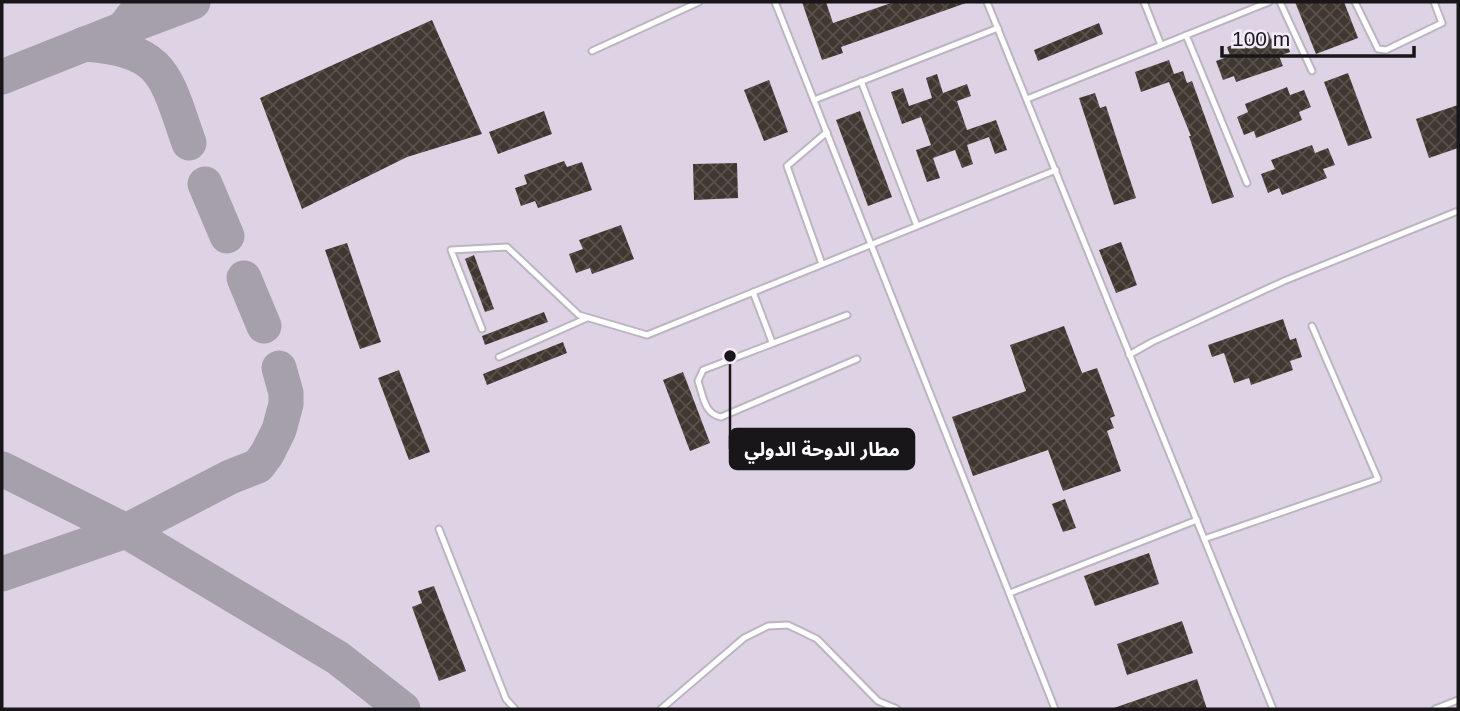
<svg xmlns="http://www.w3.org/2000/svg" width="1460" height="711" viewBox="0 0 1460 711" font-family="Helvetica,'Noto Sans Arabic',sans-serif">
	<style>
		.built { fill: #ded3e5 }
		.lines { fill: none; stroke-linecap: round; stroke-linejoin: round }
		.taxiway { stroke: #a5a0a9; stroke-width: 35 }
		.building { fill: url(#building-cross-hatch) }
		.service-casing { stroke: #bcb5c0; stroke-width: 9 }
		.service { stroke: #fff; stroke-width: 5 }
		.leader { fill: none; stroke: #19161a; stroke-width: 2.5 }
		.callout-dot { fill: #19161a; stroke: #f3ecf8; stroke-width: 2.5 }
		.callout { fill: #19161a; stroke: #19161a; stroke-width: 2.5 }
		.callout-label { font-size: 19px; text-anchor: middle; font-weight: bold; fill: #fff }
	</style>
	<defs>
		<pattern id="building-cross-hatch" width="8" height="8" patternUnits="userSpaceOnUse" patternTransform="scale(1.75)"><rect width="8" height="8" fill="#403730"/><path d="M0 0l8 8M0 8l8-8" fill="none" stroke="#58514c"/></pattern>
	</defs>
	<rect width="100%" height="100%" fill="#e6dfeb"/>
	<rect class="built" x="2" y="2" width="1456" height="707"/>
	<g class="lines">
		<g class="taxiway">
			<polyline points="124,28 193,2"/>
			<path d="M84 44C165 50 165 75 189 143"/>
			<polyline points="2,77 123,29 144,2"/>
			<polyline points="205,184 227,236"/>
			<polyline points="244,278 264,326"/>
			<polyline points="2,469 126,531 338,658 403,709"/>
			<polyline points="2,574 126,531 230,477 258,466 267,454 279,430 286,404 286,393 279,368"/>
		</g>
	</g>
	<g class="building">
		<polygon points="802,2 826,2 833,23 894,2 966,3 841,47 843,53 822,60"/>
		<polygon points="1295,2 1344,2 1358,38 1316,54"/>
		<polygon points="432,20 482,134 407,157 302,209 260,98"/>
		<polygon points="1099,23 1103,34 1038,61 1034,50"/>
		<polygon points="1268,32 1271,39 1284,34 1290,52 1279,56 1283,66 1236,82 1234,76 1223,80 1216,61 1230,56 1227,47"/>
		<polygon points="1169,60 1174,74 1183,71 1187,83 1192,81 1234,197 1212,204 1189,136 1191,136 1169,82 1141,92 1135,72"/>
		<polygon points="1348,73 1372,138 1348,146 1324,82"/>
		<polygon points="937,74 943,93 967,84 971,96 957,101 967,130 996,120 1007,150 995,154 989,137 967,145 973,164 962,168 955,150 933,158 940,178 927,182 916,150 931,145 921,117 902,124 891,92 903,88 909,106 932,98 926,78"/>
		<polygon points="769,80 788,132 764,141 744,90"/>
		<polygon points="1287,87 1290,95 1304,90 1311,107 1299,112 1302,120 1256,138 1254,131 1244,135 1237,117 1248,112 1245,104"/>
		<polygon points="1095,93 1100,108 1106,106 1136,198 1114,205 1079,98"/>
		<polygon points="1458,105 1458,148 1429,158 1416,119"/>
		<polygon points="544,111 552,134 498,154 489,132"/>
		<polygon points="860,111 892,197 868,206 836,120"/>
		<polygon points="1312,145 1315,153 1328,148 1335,165 1323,169 1327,178 1282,195 1279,188 1268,193 1261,174 1275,169 1271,160"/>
		<polygon points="564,161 567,167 582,162 592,190 538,208 535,201 521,206 515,188 527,184 524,175"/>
		<polygon points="737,163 738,198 694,200 693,164"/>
		<polygon points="621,225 634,259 592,274 590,268 576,273 569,254 583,249 579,240"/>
		<polygon points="1121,242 1137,285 1116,293 1099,250"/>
		<polygon points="347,243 381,342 360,349 325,250"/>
		<polygon points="474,255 494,309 485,312 465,259"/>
		<polygon points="544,312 548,322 485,345 482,336"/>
		<polygon points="1283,319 1290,340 1296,338 1302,357 1290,361 1293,370 1251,385 1249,378 1234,383 1224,353 1212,357 1208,345"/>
		<polygon points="1064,326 1082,373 1097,368 1115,416 1110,418 1114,428 1107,431 1121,471 1063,491 1048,450 973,476 952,417 1026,391 1010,345"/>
		<polygon points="563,342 567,353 487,385 483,374"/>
		<polygon points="399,370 430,452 409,460 378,378"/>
		<polygon points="683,372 710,443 690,451 663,380"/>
		<polygon points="1065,499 1076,528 1063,532 1052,504"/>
		<polygon points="1149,553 1159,584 1095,606 1084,576"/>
		<polygon points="434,586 466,671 439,681 412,607 422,603 418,591"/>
		<polygon points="1182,621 1193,653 1127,675 1117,644"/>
		<polygon points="1197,679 1207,709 1114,709 1114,708"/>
	</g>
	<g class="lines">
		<defs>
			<g id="service">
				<polyline points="775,2 1055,709"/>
				<polyline points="987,2 1273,709"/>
				<polyline points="1144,2 1161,45"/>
				<polyline points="1280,2 1312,71"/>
				<polyline points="1355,2 1378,49 1386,50 1442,23 1434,2"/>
				<polyline points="1186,35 1247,183"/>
				<polyline points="592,51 699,2"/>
				<polyline points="861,81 917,226"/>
				<polyline points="1027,99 1269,2"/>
				<polyline points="814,100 998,28"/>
				<polyline points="822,264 787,166 827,132"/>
				<polyline points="753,292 772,342"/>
				<path d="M847 315 703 370 698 381C703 395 704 414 721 417L857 359"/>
				<polyline points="482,329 451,250 507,247 579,315 647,335 1056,170"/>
				<polyline points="1129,355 1152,342 1284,281 1458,211"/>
				<polyline points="499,357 587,318"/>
				<polyline points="439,529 506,699 515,709"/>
				<polyline points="1204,539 1378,479 1312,326"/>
				<polyline points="1010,593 1197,520"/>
				<polyline points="661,709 744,638 768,626 788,625 817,639 878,701 897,709"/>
				<polyline points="1435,709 1458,700"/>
			</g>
		</defs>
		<use href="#service" class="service-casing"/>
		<use href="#service" class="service"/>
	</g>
	<path class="leader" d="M730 356L730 449"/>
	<circle class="callout-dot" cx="730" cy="356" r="7"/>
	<rect class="callout" x="730" y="429" width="184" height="40" rx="7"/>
	<g class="callout-label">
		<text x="822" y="456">مطار الدوحة الدولي</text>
	</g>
	<rect width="1460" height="711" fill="none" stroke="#19161a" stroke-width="7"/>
	<path d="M1222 46v10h192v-10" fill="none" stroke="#19161a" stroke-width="3.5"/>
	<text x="1232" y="46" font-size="21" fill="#19161a" stroke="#f3ecf8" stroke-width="5" paint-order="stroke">100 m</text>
</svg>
